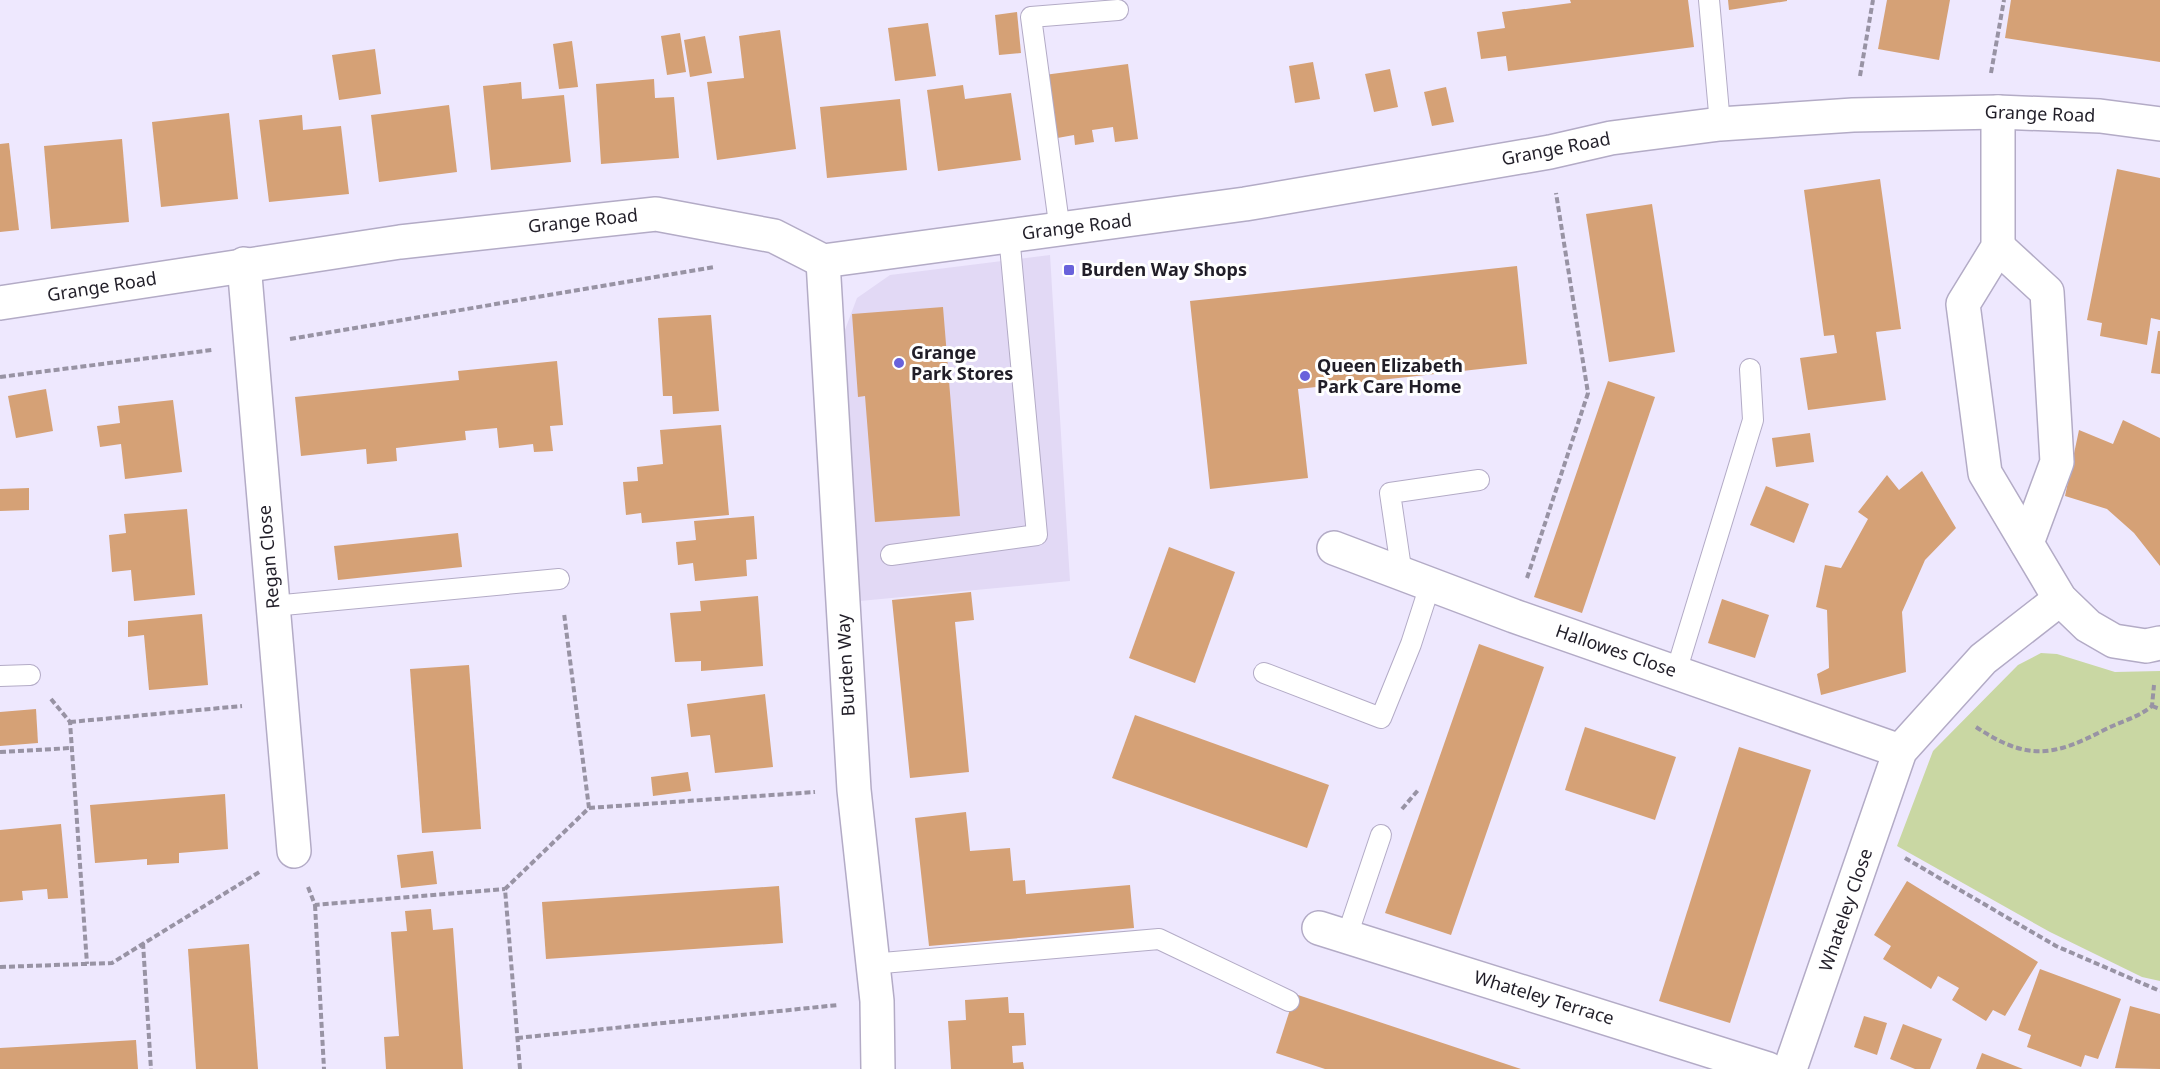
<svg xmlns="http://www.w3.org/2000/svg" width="2160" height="1069" viewBox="0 0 2160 1069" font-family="'Noto Sans',sans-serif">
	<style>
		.built { fill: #e2d9f5 }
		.green { fill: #c9d7a3 }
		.building { fill: #d5a176 }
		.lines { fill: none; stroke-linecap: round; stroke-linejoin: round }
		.service-casing { stroke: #b3abc6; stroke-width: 22 }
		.minor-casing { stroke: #b3abc6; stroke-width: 36 }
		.tertiary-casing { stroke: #b3abc6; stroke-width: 36 }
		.path { stroke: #9893a4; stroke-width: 4; stroke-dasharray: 6 3; stroke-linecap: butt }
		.service { stroke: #fff; stroke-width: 20 }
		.minor { stroke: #fff; stroke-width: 33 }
		.tertiary { stroke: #fff; stroke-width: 33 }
		.poi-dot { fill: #6962db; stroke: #fff; stroke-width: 2 }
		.labels { text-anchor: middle; stroke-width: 6; stroke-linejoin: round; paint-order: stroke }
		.street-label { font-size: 18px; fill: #211e28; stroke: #fff }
		.poi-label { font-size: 18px; font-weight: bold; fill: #211e28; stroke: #fff; text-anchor: start }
	</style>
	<rect width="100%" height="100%" fill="#eee8fe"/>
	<polygon class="built" points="1050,255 1070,581 860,601 840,343 857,298 890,275"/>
	<polygon class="green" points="2041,653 2057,654 2115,672 2160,671 2160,981 2142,977 2050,932 1897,846 1933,751 2018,665"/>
	<g class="building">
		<polygon points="1570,0 1688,0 1694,47 1508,71 1506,56 1481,59 1477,32 1505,28 1502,12 1571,3"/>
		<polygon points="1728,0 1787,0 1787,1 1729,10"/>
		<polygon points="1887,0 1950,0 1939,60 1878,49"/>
		<polygon points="2011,0 2160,0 2160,62 2005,38"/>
		<polygon points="1017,12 1021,53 999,55 995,15"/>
		<polygon points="928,23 936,76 895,81 888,28"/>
		<polygon points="780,30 796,149 717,160 707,82 744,78 739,36"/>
		<polygon points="680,33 686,72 667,75 661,36"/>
		<polygon points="705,36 712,73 690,77 684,40"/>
		<polygon points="572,41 578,87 559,89 553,44"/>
		<polygon points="375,49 381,94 339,100 332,55"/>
		<polygon points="1313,62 1320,99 1295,103 1289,66"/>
		<polygon points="1128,64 1138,139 1115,142 1113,127 1092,130 1094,142 1075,145 1074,135 1052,139 1044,75"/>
		<polygon points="1390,69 1398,107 1374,112 1365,74"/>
		<polygon points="654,79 655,98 674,97 679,158 601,164 596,84"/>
		<polygon points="521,82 522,99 564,95 571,162 491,170 483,86"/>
		<polygon points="963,85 965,99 1011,93 1021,160 938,171 927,90"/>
		<polygon points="1446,87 1454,122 1432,126 1424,92"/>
		<polygon points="900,99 907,170 827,178 820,107"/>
		<polygon points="449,105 457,172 379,182 371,115"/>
		<polygon points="229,113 238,199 161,207 152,122"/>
		<polygon points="302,115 303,130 341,126 349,194 269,202 259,120"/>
		<polygon points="122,139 129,222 51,229 44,146"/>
		<polygon points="9,143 19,230 0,232 0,144"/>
		<polygon points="2117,169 2160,178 2160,320 2151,318 2147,345 2100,336 2102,323 2087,320"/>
		<polygon points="1880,179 1901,329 1876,332 1886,400 1808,410 1800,358 1837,353 1834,335 1824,336 1804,190"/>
		<polygon points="1652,204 1675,352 1609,362 1586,214"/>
		<polygon points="1517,266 1527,364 1298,389 1308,478 1210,489 1190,301"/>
		<polygon points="943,307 960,516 875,522 865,396 858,397 852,314"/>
		<polygon points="711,315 719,411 673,414 672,396 663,396 658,318"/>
		<polygon points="2158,331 2160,331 2160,374 2151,373"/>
		<polygon points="557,361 563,425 550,426 553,451 534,452 533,444 499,448 497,428 465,431 466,440 396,448 397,461 367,464 366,449 301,456 295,397 459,380 458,371"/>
		<polygon points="1608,381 1655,397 1582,613 1534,597"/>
		<polygon points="46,389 53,431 16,438 8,396"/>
		<polygon points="173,400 182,472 125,479 121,444 100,447 97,426 120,423 118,406"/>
		<polygon points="2123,420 2160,438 2160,566 2134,533 2107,509 2065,496 2079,430 2113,444"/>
		<polygon points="721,425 729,515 642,523 641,513 626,515 623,482 638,481 637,467 663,464 660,430"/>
		<polygon points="1810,433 1814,462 1776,467 1772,438"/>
		<polygon points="1922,471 1956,528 1925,560 1902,612 1906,672 1821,695 1817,674 1829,668 1827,610 1816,607 1825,565 1841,568 1868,519 1858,512 1887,475 1899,490"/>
		<polygon points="1766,486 1809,504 1794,543 1750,525"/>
		<polygon points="29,488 29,510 0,511 0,489"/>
		<polygon points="187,509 195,595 134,601 131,570 112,572 109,535 126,533 124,514"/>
		<polygon points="754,516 757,559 746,560 747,576 695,581 693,563 678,565 676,542 696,540 694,521"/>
		<polygon points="458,533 462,567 338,580 334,546"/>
		<polygon points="1169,547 1235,572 1195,683 1129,658"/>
		<polygon points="971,592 974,620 955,622 969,772 910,778 892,600"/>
		<polygon points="758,596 763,666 701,671 701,661 675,662 670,613 701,611 700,601"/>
		<polygon points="1722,599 1769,615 1755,658 1708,643"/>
		<polygon points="202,614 208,685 149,690 144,635 128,637 128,621"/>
		<polygon points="1479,644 1544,667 1451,935 1385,913"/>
		<polygon points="469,665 481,829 422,833 410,669"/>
		<polygon points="765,694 773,767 715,773 710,735 691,737 687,704"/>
		<polygon points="36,709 38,743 0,746 0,712"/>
		<polygon points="1135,715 1329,785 1307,848 1112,778"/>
		<polygon points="1585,727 1676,757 1655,820 1565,790"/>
		<polygon points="1739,747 1811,770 1730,1023 1659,1001"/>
		<polygon points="688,772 691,791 653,796 651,777"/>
		<polygon points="225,794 228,849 179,853 179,863 147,865 147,859 95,863 90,805"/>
		<polygon points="966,812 970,851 1010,848 1013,881 1025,880 1026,894 1130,885 1134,928 929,946 915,818"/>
		<polygon points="61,824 68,898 48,899 47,889 22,891 23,900 0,902 0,830"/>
		<polygon points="433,851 437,884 401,888 397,855"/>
		<polygon points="1907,881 2038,962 2005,1016 1993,1010 1986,1021 1952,1000 1959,988 1938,976 1931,989 1883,959 1891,946 1874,935"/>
		<polygon points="779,886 783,943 546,959 542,902"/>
		<polygon points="431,909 433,930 453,928 463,1069 386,1069 384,1037 399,1036 391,932 407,931 405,911"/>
		<polygon points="249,944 258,1069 196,1069 188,949"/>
		<polygon points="2040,969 2121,999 2098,1059 2085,1055 2081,1067 2027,1047 2031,1035 2018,1030"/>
		<polygon points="1295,994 1521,1069 1325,1069 1276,1053"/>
		<polygon points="1008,997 1009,1013 1024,1013 1026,1045 1012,1046 1013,1063 1023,1062 1024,1069 951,1069 948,1021 966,1020 965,1000"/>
		<polygon points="2130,1006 2160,1014 2160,1069 2115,1068"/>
		<polygon points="1864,1016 1887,1023 1877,1055 1854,1047"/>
		<polygon points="1903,1024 1942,1039 1930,1069 1915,1069 1890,1059"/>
		<polygon points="136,1040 138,1069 0,1069 0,1048"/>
		<polygon points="1982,1053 2023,1069 1976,1069"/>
	</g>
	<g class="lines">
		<defs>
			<g id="service">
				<polyline points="1709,0 1720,124"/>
				<polyline points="1060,231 1031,17 1118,10"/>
				<polyline points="891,555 1037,535 1009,235"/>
				<polyline points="1402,575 1390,493 1479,480"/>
				<polyline points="273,606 559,579"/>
				<polyline points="1676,672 1753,420 1750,369"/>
				<polyline points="1264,673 1381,718 1411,644 1430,585"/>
				<polyline points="0,676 30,675"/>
				<polyline points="1347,936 1381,835"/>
				<polyline points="871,964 1159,939 1289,1001"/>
			</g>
			<g id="minor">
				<polyline points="1998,112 1998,247 1963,304 1985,473 2060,599 2088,626 2114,641 2146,646 2160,643"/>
				<polyline points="1998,247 2047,292 2057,462 2027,543"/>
				<polyline points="823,261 854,790 877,1001 878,1069"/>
				<polyline points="244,264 294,851"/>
				<polyline points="1334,548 1514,616 1900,751"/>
				<polyline points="1319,928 1768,1069"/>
				<polyline points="1790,1069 1900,751 1983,659 2060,599"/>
			</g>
			<polyline id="tertiary" points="0,303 400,242 656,214 774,236 823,261 1245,204 1550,152 1611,138 1720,124 1853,115 1998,112 2100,116 2160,124"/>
		</defs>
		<use href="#service" class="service-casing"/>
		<use href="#minor" class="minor-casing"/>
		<use href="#tertiary" class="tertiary-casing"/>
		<g class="path">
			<polyline points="1991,73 2004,0"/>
			<polyline points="1860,76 1873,0"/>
			<polyline points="290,339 714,267"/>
			<polyline points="0,377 212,350"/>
			<polyline points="1527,578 1588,393 1556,193"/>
			<polyline points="51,699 70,722 87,964"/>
			<polyline points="2152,706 2160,709"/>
			<polyline points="70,722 242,706"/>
			<path d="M1976 727C2027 761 2053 757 2106 729 2122 721 2137 718 2152 706L2154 685"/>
			<polyline points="0,752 71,748"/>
			<polyline points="589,808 815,792"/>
			<polyline points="1402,809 1419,789"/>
			<polyline points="1905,858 2056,946 2160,991"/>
			<polyline points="308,887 315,905 505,889"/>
			<polyline points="315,905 324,1069"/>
			<polyline points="143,943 151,1069"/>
			<polyline points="0,967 112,963 261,871"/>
			<polyline points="517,1038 838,1005"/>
			<polyline points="520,1069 505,889 589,808 564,613"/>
		</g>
		<use href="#service" class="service"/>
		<use href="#minor" class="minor"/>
		<use href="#tertiary" class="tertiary"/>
	</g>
	<g class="poi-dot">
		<rect x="1063" y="264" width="12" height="12" rx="3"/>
		<circle cx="899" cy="363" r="6"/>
		<circle cx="1305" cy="376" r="6"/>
	</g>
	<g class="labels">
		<g class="street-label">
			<text transform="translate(2040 114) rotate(2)" y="6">Grange Road</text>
			<text transform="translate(1556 149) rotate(-11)" y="6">Grange Road</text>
			<text transform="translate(583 221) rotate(-6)" y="6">Grange Road</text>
			<text transform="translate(1077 227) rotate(-7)" y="6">Grange Road</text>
			<text transform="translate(102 287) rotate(-9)" y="6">Grange Road</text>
			<text transform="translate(269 557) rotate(-95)" y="6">Regan Close</text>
			<text transform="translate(1616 651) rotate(19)" y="6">Hallowes Close</text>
			<text transform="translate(846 665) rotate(-93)" y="6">Burden Way</text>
			<text transform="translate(1846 910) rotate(-71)" y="6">Whateley Close</text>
			<text transform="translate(1544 998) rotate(17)" y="6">Whateley Terrace</text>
		</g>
		<g class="poi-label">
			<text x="1081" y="276">Burden Way Shops</text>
			<text x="911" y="359">Grange<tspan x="911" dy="21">Park Stores</tspan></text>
			<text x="1317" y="372">Queen Elizabeth<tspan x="1317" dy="21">Park Care Home</tspan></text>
		</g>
	</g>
</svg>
